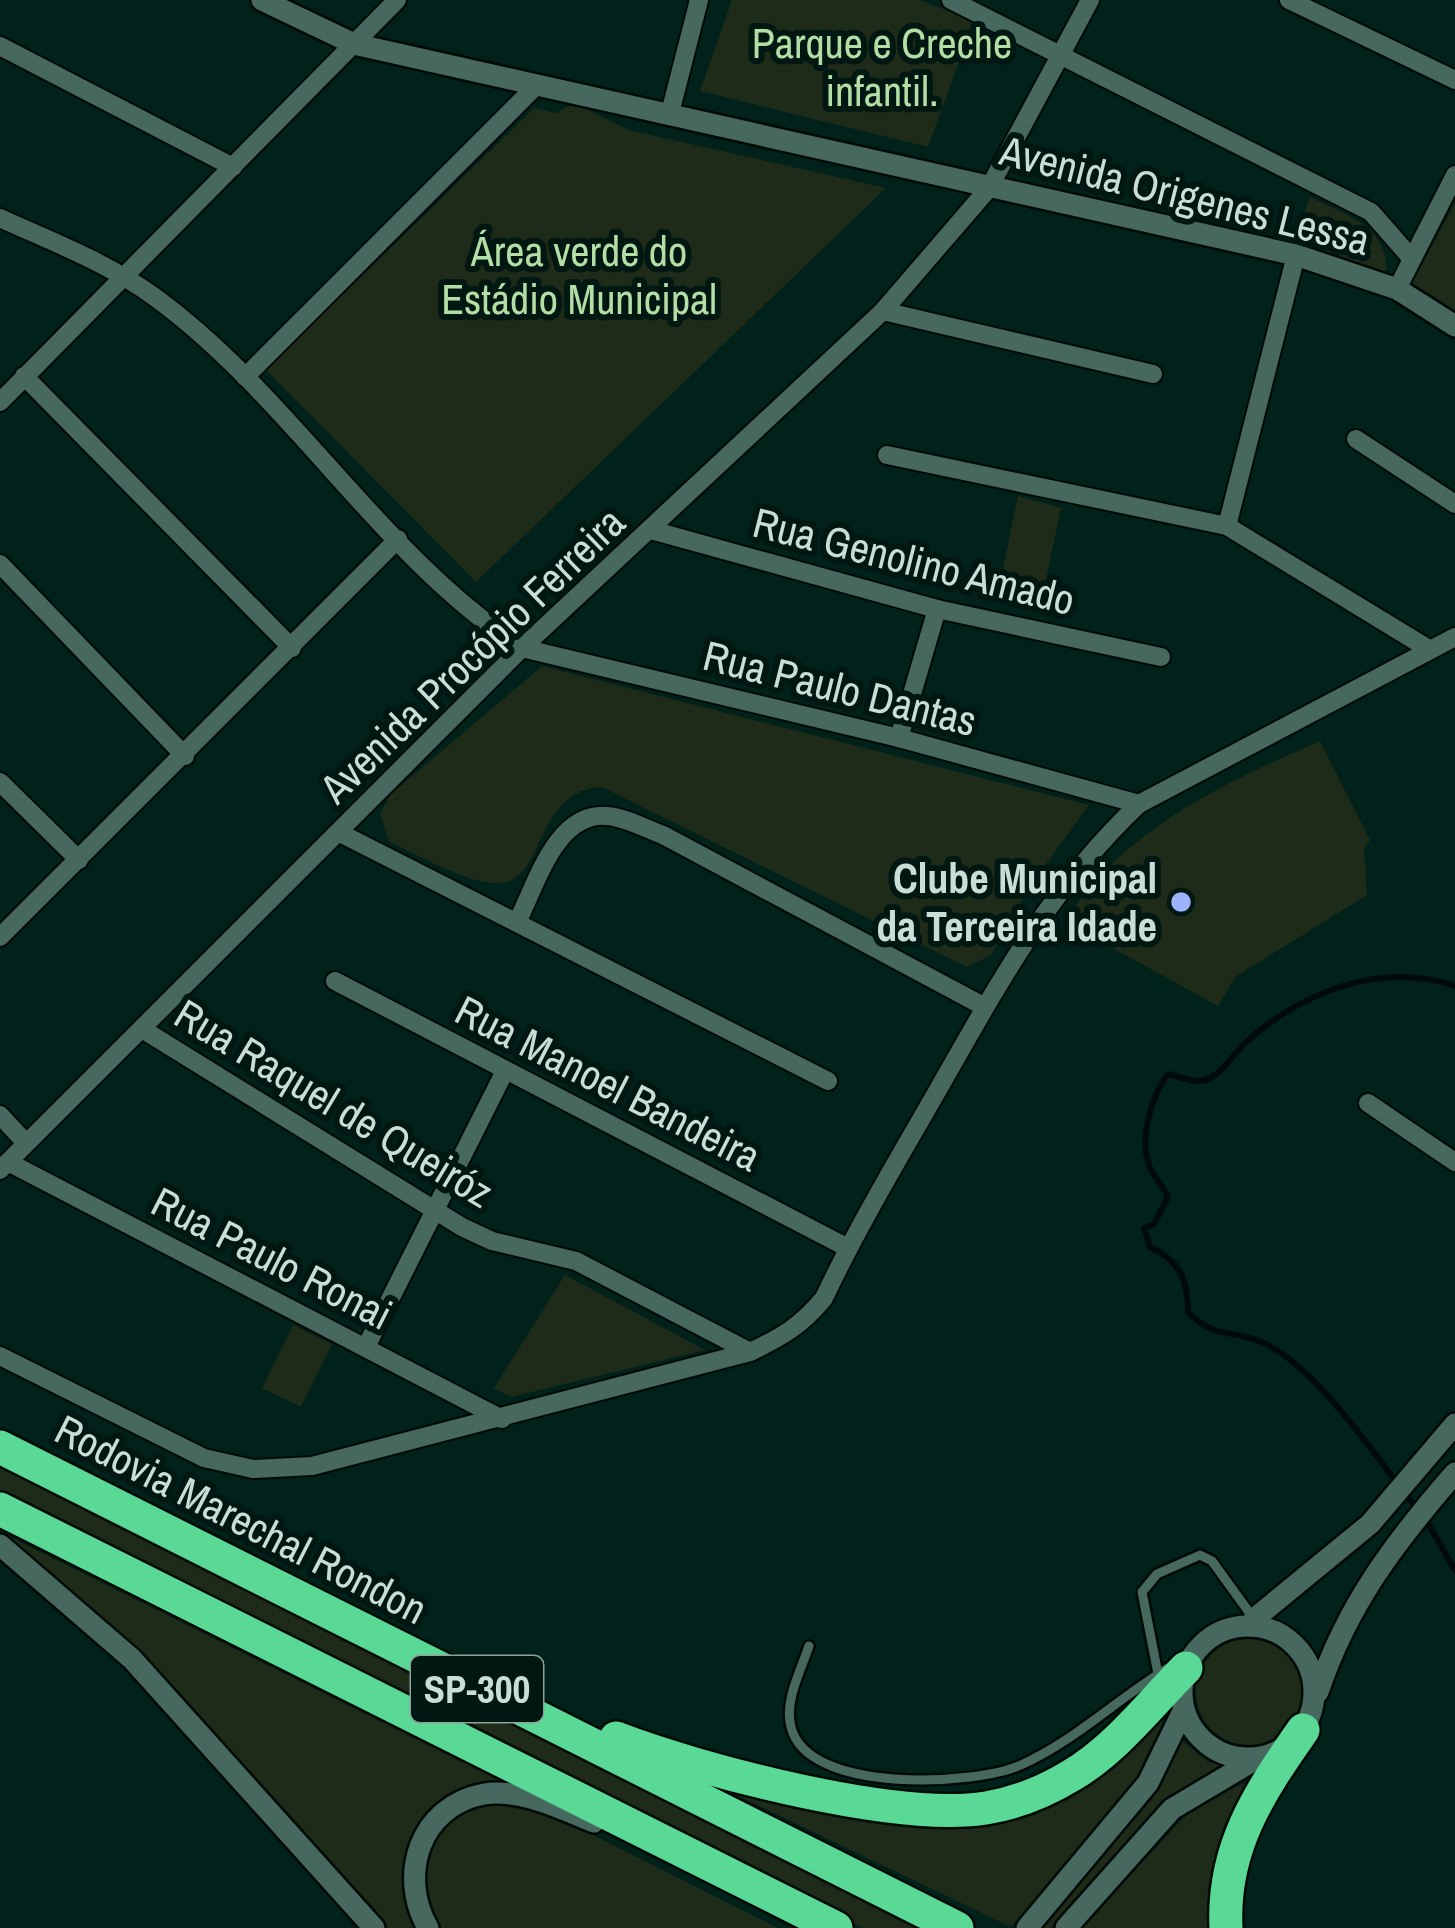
<svg xmlns="http://www.w3.org/2000/svg" width="1455" height="1928" viewBox="0 0 1455 1928" font-family="'Archivo Narrow',sans-serif">
	<style>
		.green { fill: #1e2b19 }
		.lines { fill: none; stroke-linecap: round; stroke-linejoin: round }
		.stream { stroke: #000a0d; stroke-width: 6 }
		.service-casing { stroke: #000a06; stroke-width: 14 }
		.minor-casing { stroke: #000a06; stroke-width: 22 }
		.tertiary-casing { stroke: #000a06; stroke-width: 26 }
		.motorway-casing { stroke: #000a06; stroke-width: 38 }
		.service { stroke: #47685f; stroke-width: 9 }
		.minor { stroke: #47685f; stroke-width: 18 }
		.tertiary { stroke: #47685f; stroke-width: 21 }
		.motorway { stroke: #59d995; stroke-width: 33 }
		.poi-dot { fill: #9cb4fd; stroke: #011812; stroke-width: 4.5 }
		.labels { text-anchor: middle; stroke-width: 12; stroke-linejoin: round; paint-order: stroke }
		.shield { fill: #011812; stroke: #8ea29c; stroke-width: 3 }
		.shield-label { font-size: 39px; font-weight: bold; fill: #cbddd7 }
		.park-label { font-size: 42px; fill: #b3dea5; stroke: #011812 }
		.street-label { font-size: 42px; fill: #cbddd7; stroke: #011812 }
		.poi-label { font-size: 42px; font-weight: bold; fill: #cbddd7; stroke: #011812; text-anchor: end }
	</style>
	<rect width="100%" height="100%" fill="#01221b"/>
	<g class="green">
		<polygon points="732,0 920,0 974,21 928,147 700,91"/>
		<polygon points="574,103 629,130 886,188 476,582 266,370 534,108 556,113"/>
		<path d="M1310 197C1346 215 1389 227 1386 273L1294 243Z"/>
		<polygon points="1455,203 1455,310 1412,283"/>
		<polygon points="1018,496 1061,508 1040,608 997,598"/>
		<path d="M542 666 1089 805 1028 889 991 955 967 967 602 787C532 791 547 884 497 883 464 883 420 855 389 842L380 813 391 794Z"/>
		<path d="M1320 741 1370 840 1364 848 1367 895 1235 977 1218 1006 1065 922C1121 830 1225 783 1320 741Z"/>
		<polygon points="565,1275 705,1350 511,1397 494,1388"/>
		<polygon points="293,1325 332,1344 301,1407 262,1388"/>
		<polygon points="0,1461 926,1928 863,1928 0,1499"/>
		<polygon points="0,1532 501,1781 473,1787 405,1867 408,1908 417,1928 388,1928 155,1671 80,1598"/>
		<circle cx="1249" cy="1692" r="53"/>
		<path d="M1165 1712C1147 1796 1066 1864 1011 1927L718 1786 968 1821Z"/>
		<polygon points="1181,1740 1208,1762 1227,1766 1157,1808 1050,1928 1043,1928 1152,1799"/>
		<polygon points="1257,1777 1215,1928 1080,1928 1193,1808"/>
		<path d="M484 1803 525 1804 551 1814 778 1928H438C416 1873 418 1823 484 1803Z"/>
	</g>
	<g class="lines">
		<g class="stream">
			<path d="M1418 1510C1379 1462 1320 1370 1264 1343 1232 1328 1216 1341 1188 1312 1187 1278 1181 1262 1150 1247L1144 1228 1154 1224 1168 1197C1163 1185 1152 1176 1149 1165 1139 1136 1152 1096 1168 1074 1180 1077 1193 1083 1205 1080 1222 1075 1233 1054 1246 1042 1302 992 1380 961 1455 986"/>
			<polyline points="1426,1520 1455,1570"/>
		</g>
		<defs>
			<g id="service">
				<path d="M809 1646C801 1670 784 1701 791 1727 807 1794 973 1786 1021 1765 1076 1740 1117 1699 1168 1668"/>
				<polyline points="1158,1674 1142,1592 1157,1574 1200,1555 1212,1561 1254,1619"/>
			</g>
			<g id="minor">
				<polyline points="951,0 1371,212 1412,259"/>
				<polyline points="1289,0 1455,80"/>
				<polyline points="0,46 233,167"/>
				<polyline points="670,113 699,0"/>
				<path d="M0 218C52 242 109 263 156 298 292 398 380 555 522 648L899 738 1139 804"/>
				<polyline points="1397,289 1455,175"/>
				<polyline points="883,311 1153,374"/>
				<polyline points="24,376 292,648"/>
				<polyline points="245,377 535,87"/>
				<polyline points="0,402 397,0"/>
				<polyline points="1356,439 1455,504"/>
				<polyline points="887,455 1227,526 1427,648"/>
				<polyline points="1227,526 1296,255"/>
				<polyline points="651,530 937,609 1161,657"/>
				<polyline points="0,564 185,756"/>
				<polyline points="899,738 937,609"/>
				<polyline points="0,782 79,860"/>
				<polyline points="340,833 828,1081"/>
				<path d="M518 920C537 883 556 812 607 816 625 817 646 829 663 835L985 1007"/>
				<polyline points="0,937 398,539"/>
				<polyline points="335,981 848,1248"/>
				<polyline points="142,1029 462,1227 492,1241 576,1261 750,1352"/>
				<polyline points="1368,1103 1455,1162"/>
				<polyline points="0,1115 26,1143"/>
				<polyline points="8,1162 502,1419"/>
				<polyline points="0,1170 522,648 883,311 989,188 1090,0"/>
				<polyline points="366,1347 505,1071"/>
				<path d="M0 1356 204 1458 253 1469 312 1466 750 1352C782 1337 802 1325 824 1298 858 1226 899 1158 939 1088 999 983 1049 889 1139 804L1455 637"/>
			</g>
			<g id="tertiary">
				<polyline points="262,0 354,44 1296,255 1397,289 1455,326"/>
				<polyline points="0,1545 132,1659 374,1928"/>
				<circle cx="1248" cy="1692" r="66"/>
				<polyline points="1253,1626 1254,1619 1370,1524 1455,1424"/>
				<path d="M1318 1692C1347 1605 1395 1542 1455 1473"/>
				<path d="M428 1928C398 1876 419 1806 484 1794 520 1788 561 1809 594 1822"/>
				<polyline points="1027,1928 1148,1783 1183,1711"/>
				<polyline points="1066,1928 1172,1809 1256,1759"/>
			</g>
			<g id="motorway">
				<polyline points="0,1447 957,1928"/>
				<polyline points="0,1509 836,1928"/>
				<path d="M616 1738C702 1771 896 1822 986 1808 1016 1803 1046 1791 1072 1775 1116 1749 1150 1704 1186 1668"/>
				<path d="M1226 1928C1222 1848 1259 1793 1303 1730"/>
			</g>
		</defs>
		<use href="#service" class="service-casing"/>
		<use href="#minor" class="minor-casing"/>
		<use href="#tertiary" class="tertiary-casing"/>
		<use href="#motorway" class="motorway-casing"/>
		<use href="#service" class="service"/>
		<use href="#minor" class="minor"/>
		<use href="#tertiary" class="tertiary"/>
		<use href="#motorway" class="motorway"/>
	</g>
	<circle class="poi-dot" cx="1181" cy="902" r="12"/>
	<g class="labels">
		<rect class="shield" x="411" y="1656" width="132" height="66" rx="9"/>
		<g class="shield-label">
			<text x="477" y="1703">SP-300</text>
		</g>
		<g class="park-label">
			<text x="882" y="58">Parque e Creche<tspan x="882" dy="48">infantil.</tspan></text>
			<text x="579" y="266">Área verde do<tspan x="579" dy="48">Estádio Municipal</tspan></text>
		</g>
		<g class="street-label">
			<text transform="translate(1185 195) rotate(14)" y="15">Avenida Origenes Lessa</text>
			<text transform="translate(914 561) rotate(14)" y="15">Rua Genolino Amado</text>
			<text transform="translate(472 655) rotate(-44)" y="15">Avenida Procópio Ferreira</text>
			<text transform="translate(840 688) rotate(14)" y="15">Rua Paulo Dantas</text>
			<text transform="translate(608 1083) rotate(27)" y="15">Rua Manoel Bandeira</text>
			<text transform="translate(334 1103) rotate(31)" y="15">Rua Raquel de Queiróz</text>
			<text transform="translate(272 1258) rotate(27)" y="15">Rua Paulo Ronai</text>
			<text transform="translate(241 1519) rotate(27)" y="15">Rodovia Marechal Rondon</text>
		</g>
		<g class="poi-label">
			<text x="1157" y="893">Clube Municipal<tspan x="1157" dy="48">da Terceira Idade</tspan></text>
		</g>
	</g>
</svg>
